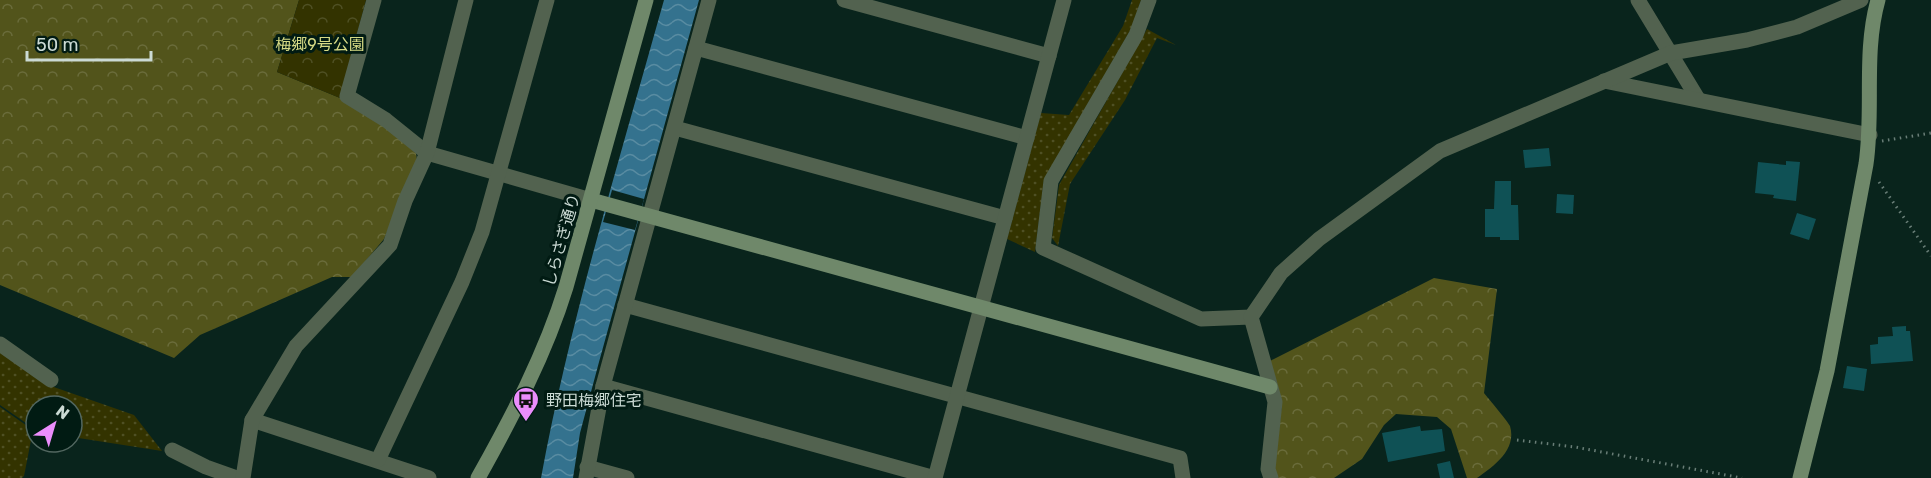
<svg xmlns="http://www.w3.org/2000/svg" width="1931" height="478" viewBox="0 0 1931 478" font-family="Rubik,'Noto Sans JP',sans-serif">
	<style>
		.grass { fill: url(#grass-dots) }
		.forest { fill: url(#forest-crowns) }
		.park { fill: url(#park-crowns) }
		.water { fill: url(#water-waves) }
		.pier { fill: #09241c }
		.building { fill: #0f5155 }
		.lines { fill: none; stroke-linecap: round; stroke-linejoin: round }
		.path { stroke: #697e77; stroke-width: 3; stroke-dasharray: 1.5 4.5; stroke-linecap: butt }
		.street { stroke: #52624f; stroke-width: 15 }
		.secondary { stroke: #6f886a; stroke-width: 15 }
		.labels { text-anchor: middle; stroke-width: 6; stroke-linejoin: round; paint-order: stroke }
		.park-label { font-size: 16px; fill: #d6da85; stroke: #011b13 }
		.street-label { font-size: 16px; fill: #cbdad4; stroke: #011b13 }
		.poi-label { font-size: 16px; fill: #cbdad4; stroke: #011b13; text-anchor: start }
	</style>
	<defs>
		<pattern id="grass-dots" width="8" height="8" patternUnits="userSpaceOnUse" patternTransform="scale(1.5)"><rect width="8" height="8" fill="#330"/><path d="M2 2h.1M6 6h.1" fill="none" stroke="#4f5024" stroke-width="1.8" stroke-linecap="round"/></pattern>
		<pattern id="forest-crowns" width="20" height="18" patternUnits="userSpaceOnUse" patternTransform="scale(1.5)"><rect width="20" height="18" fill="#52541b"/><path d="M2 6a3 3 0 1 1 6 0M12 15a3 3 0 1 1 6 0" fill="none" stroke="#6a6c3b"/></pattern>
		<pattern id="park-crowns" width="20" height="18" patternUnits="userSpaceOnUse" patternTransform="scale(1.5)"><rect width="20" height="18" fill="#330"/><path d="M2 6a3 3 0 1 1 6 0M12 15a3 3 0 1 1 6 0" fill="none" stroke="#4f5024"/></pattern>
		<pattern id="water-waves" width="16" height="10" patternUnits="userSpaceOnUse" patternTransform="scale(1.5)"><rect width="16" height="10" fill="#34728e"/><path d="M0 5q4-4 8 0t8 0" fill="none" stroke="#598ca2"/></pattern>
	</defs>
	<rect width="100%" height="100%" fill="#09241c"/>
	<g class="grass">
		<polygon points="1132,0 1141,0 1131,29 1044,180 1035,252 1007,239 1041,113 1069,115 1123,26"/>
		<polygon points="1147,29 1176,45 1157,38 1125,100 1070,184 1058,246 1052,238 1059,185"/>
		<polygon points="0,352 48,385 134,415 162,451 72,437 72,406 36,406 36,430 0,405"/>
		<polygon points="0,407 33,430 24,476 22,478 0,478"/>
	</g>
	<g class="forest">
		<polygon points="0,0 299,0 277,72 340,98 379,121 416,153 417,161 384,239 352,277 332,277 200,335 174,358 0,285"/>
		<path d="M1434 278 1497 289 1484 393C1488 398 1509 423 1510 426 1517 450 1494 466 1477 478H1467L1451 429 1437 417 1396 414 1384 425 1362 459 1334 478H1276L1274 474 1282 403 1270 361Z"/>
	</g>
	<polygon class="park" points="299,0 366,0 340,98 277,72"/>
	<path class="water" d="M664 0H699L599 362 580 433 573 478H541C571 316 620 158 664 0Z"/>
	<polygon class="pier" points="612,190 644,199 635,230 603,222"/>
	<g class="building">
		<polygon points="1549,148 1551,166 1525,168 1523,150"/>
		<polygon points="1786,161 1800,162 1796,201 1773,198 1774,195 1755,193 1758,162 1786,165"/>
		<polygon points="1495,181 1511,181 1511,205 1518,205 1519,240 1500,240 1500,237 1485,237 1485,209 1494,209"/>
		<polygon points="1557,194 1574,195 1573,214 1556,213"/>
		<polygon points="1797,213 1816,219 1809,240 1790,234"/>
		<polygon points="1906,326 1906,331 1910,331 1913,361 1871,364 1870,345 1878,344 1878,337 1893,336 1892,327"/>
		<polygon points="1847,366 1867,369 1864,391 1843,388"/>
		<polygon points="1420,426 1421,431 1442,429 1445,451 1388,462 1382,433"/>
		<polygon points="1450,461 1454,478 1440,478 1437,464"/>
	</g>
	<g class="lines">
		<g class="path">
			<polyline points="1882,141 1931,133"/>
			<polyline points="1879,182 1931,256"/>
			<polyline points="1517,440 1575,447 1742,478"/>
		</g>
		<g class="street">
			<polyline points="374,0 347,96 386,120 427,153 591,200"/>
			<polyline points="844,0 1049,56"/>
			<polyline points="1149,0 1136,35 1051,181 1043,248 1201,319 1251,317"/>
			<polyline points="1638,0 1698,99"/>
			<polyline points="696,48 1027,138"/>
			<polyline points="1604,81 1870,135"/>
			<polyline points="675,128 1005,218"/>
			<polyline points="625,305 1180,458 1183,478"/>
			<polyline points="0,344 51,380"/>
			<polyline points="603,386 935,478"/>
			<polyline points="252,420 429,478"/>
			<polyline points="172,450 206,467 237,478"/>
			<polyline points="378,460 462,282 482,232 547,0"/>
			<polyline points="587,467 627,478"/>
			<polyline points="243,478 252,420 296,346 390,245 405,201 427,153 466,0"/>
			<polyline points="586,478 603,386 709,0"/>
			<polyline points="935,478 1064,0"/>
			<polyline points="1271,478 1268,469 1275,402 1251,317 1281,273 1319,239 1440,151 1671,53 1747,40 1797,27 1861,0"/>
		</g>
		<g class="secondary">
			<polyline points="591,200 1270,387"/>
			<path d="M478 478C512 417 545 355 566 287L646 0"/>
			<path d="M1800 478 1827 371 1866 164C1874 110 1863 53 1878 0"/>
		</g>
	</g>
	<defs>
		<symbol id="bus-pin" viewBox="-11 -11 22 30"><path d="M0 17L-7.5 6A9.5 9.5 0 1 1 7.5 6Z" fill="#eb8dfc" stroke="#011b13"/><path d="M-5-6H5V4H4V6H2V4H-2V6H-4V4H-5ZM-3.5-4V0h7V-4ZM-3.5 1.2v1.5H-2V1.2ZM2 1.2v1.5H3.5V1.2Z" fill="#111"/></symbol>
	</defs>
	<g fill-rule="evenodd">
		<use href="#bus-pin" x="511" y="385" width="30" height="40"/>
	</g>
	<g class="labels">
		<g class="park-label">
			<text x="320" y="50">梅郷9号公園</text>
		</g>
		<g class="street-label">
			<text transform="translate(561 240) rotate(-74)" y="6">しらさぎ通り</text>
		</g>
		<g class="poi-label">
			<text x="546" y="406">野田梅郷住宅</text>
		</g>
	</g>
	<g transform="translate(54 424) rotate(37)"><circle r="28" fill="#011b13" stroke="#526760" stroke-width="1.5"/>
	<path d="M0-4.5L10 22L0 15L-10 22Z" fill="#eb8dfc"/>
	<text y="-9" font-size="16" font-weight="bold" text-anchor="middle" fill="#cbdad4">N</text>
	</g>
	<path d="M27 51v9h124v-9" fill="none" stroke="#cbdad4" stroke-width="3"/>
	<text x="36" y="51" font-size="18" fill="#cbdad4" stroke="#011b13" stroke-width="4.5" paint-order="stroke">50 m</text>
</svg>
